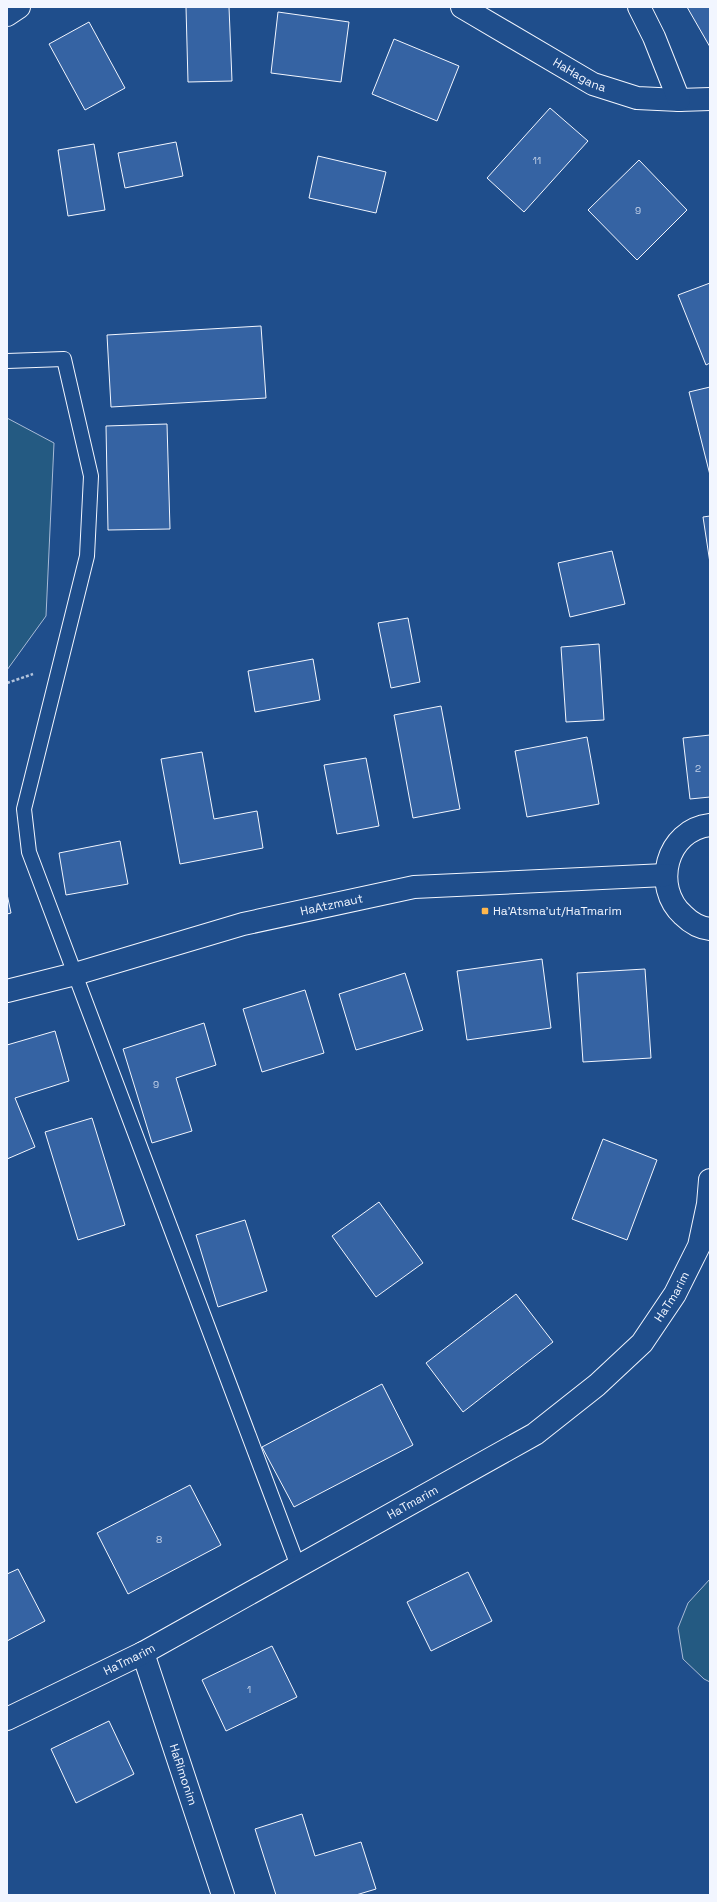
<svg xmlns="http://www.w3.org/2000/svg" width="717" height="1902" viewBox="0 0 717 1902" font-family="'Space Grotesk',sans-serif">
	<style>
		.green { fill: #245a82; stroke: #a8bbd7 }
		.building { fill: #3563a3; stroke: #f2f6ff }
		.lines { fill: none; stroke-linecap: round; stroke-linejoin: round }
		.lane-casing { stroke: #f2f6ff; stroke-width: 16 }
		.street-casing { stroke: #f2f6ff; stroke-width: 24 }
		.secondary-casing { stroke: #f2f6ff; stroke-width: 24 }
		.path { stroke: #b3c4dc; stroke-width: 2.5; stroke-dasharray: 3 2; stroke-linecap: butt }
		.lane { stroke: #1f4e8c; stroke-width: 14 }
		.street { stroke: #1f4e8c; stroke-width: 22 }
		.secondary { stroke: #1f4e8c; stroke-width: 22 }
		.poi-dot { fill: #ffb74d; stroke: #1f4e8c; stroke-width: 1.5 }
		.labels { text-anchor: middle; stroke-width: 3; stroke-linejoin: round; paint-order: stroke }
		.number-label { font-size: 10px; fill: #c3d1e8 }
		.street-label { font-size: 12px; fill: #f2f6ff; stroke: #1f4e8c }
		.poi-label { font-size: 12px; fill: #f2f6ff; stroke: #1f4e8c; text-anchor: start }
	</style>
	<rect width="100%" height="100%" fill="#1f4e8c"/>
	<g class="green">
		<polygon points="7,418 54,443 46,616 7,670"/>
		<polygon points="710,1579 710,1682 704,1679 683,1659 678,1628 688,1603"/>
	</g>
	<g class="building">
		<polygon points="186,7 229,7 232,81 188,82"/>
		<polygon points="687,7 710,7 710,47"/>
		<polygon points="278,12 349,22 341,82 271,73"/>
		<polygon points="89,22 125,88 85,110 49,44"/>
		<polygon points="394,39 459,66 437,121 372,94"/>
		<polygon points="550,108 588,141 524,212 487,178"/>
		<polygon points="176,142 183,176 125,188 118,153"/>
		<polygon points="94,144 105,210 68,216 58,150"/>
		<polygon points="318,156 386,172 376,213 309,198"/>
		<polygon points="639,160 687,210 637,260 588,210"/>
		<polygon points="710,283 710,363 706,365 678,295"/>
		<polygon points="261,326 266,398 111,407 107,335"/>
		<polygon points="710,387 710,475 689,392"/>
		<polygon points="167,424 170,529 108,530 106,426"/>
		<polygon points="710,516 710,563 703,517"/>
		<polygon points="612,551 625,604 570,617 558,563"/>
		<polygon points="408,618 420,682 391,688 378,623"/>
		<polygon points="599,644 604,720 566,722 561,647"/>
		<polygon points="313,659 320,700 255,712 248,671"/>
		<polygon points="441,706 460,809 413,818 394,715"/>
		<polygon points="710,735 710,797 690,799 683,738"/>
		<polygon points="587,737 599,804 527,817 515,751"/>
		<polygon points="202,752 214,819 257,811 263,848 180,864 161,759"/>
		<polygon points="366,758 379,826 337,834 324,765"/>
		<polygon points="120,841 128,884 66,895 59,853"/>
		<polygon points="7,894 11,913 7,914"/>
		<polygon points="542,959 551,1028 467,1040 457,971"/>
		<polygon points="645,969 651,1058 583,1062 577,973"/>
		<polygon points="405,973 423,1030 356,1050 339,994"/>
		<polygon points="305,990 324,1053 262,1072 243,1009"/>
		<polygon points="204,1023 216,1065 176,1078 192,1131 152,1143 123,1049"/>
		<polygon points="55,1031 69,1081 15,1098 35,1147 7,1159 7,1045"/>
		<polygon points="92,1118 125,1225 78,1240 45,1132"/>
		<polygon points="603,1139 657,1160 627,1240 572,1219"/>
		<polygon points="379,1202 423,1263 376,1297 332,1236"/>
		<polygon points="245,1220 267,1291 218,1307 196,1235"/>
		<polygon points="516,1294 553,1342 463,1412 426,1363"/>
		<polygon points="382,1384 413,1445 294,1507 262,1447"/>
		<polygon points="190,1485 221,1545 128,1594 97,1533"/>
		<polygon points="18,1569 45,1621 7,1641 7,1574"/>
		<polygon points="468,1572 492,1621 431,1651 407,1602"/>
		<polygon points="272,1646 297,1697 226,1731 202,1680"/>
		<polygon points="109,1721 134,1774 76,1803 51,1749"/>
		<polygon points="302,1814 315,1856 361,1842 376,1889 356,1895 276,1895 255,1829"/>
	</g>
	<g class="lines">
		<defs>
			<polyline id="lane" points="7,361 64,359 91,476 87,556 24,809 29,852 298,1566"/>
			<g id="street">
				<path id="s1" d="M462 7 593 84 637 98 679 100 710 99"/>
				<polyline points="639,7 654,37 679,100"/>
				<polyline points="7,15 19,7"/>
				<path id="s2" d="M143 1653 223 1895"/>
				<path id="s3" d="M7 1719 143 1653 535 1434 597 1385 642 1343 675 1294 699 1246 708 1204 710 1180"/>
			</g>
			<g id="secondary">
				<path d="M710 825C666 830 652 887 683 915 690 922 700 928 710 929"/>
				<path id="s4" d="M7 991 75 974 243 924 414 887 665 875"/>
			</g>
		</defs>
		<use href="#lane" class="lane-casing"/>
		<use href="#street" class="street-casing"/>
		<use href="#secondary" class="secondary-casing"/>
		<polyline class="path" points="7,683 33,674"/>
		<use href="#lane" class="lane"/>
		<use href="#street" class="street"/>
		<use href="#secondary" class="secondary"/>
	</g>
	<rect class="poi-dot" x="481" y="907" width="8" height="8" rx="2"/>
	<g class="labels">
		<g class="number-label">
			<text x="537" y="164">11</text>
			<text x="638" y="214">9</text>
			<text x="698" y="772">2</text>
			<text x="156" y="1088">9</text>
			<text x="159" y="1543">8</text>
			<text x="249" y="1693">1</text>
		</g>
		<g class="street-label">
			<text dy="4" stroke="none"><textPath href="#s1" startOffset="136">HaHagana</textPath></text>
			<text dy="4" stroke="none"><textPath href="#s4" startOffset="336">HaAtzmaut</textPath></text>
			<text dy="4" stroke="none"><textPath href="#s3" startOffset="796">HaTmarim</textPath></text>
			<text dy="4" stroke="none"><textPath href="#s3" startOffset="460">HaTmarim</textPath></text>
			<text dy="4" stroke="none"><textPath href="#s3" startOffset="136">HaTmarim</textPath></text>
			<text dy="4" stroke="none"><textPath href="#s2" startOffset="128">HaRimonim</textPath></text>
		</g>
		<g class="poi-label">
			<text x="493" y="915">Ha'Atsma'ut/HaTmarim</text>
		</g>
	</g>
	<rect width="717" height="1902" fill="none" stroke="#f2f6ff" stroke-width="16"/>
</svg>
